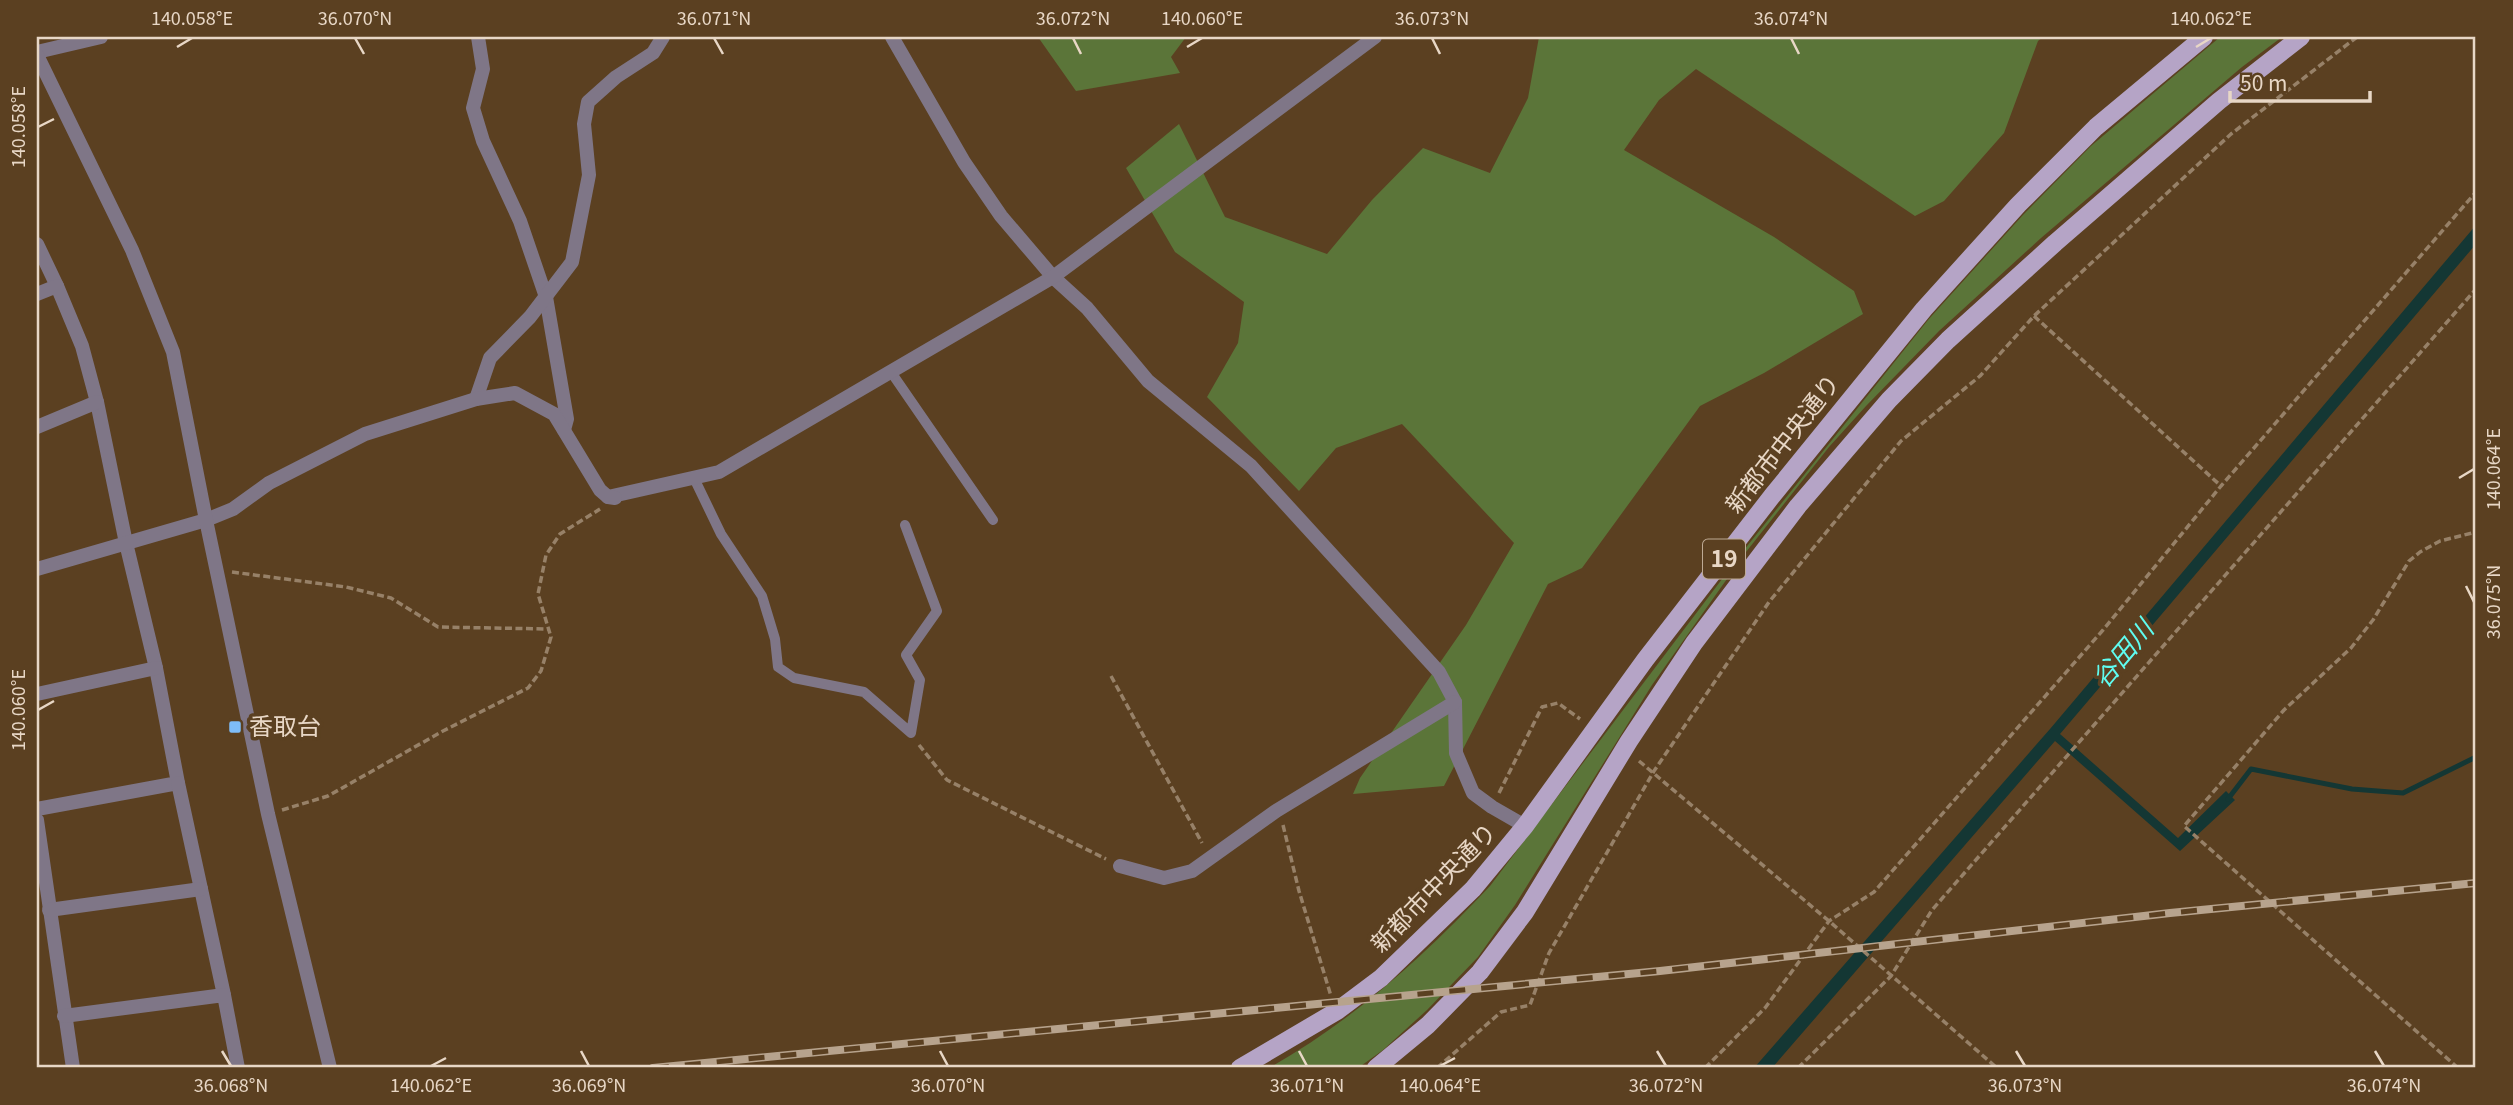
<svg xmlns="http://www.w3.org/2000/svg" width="2513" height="1105" viewBox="0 0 2513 1105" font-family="Georgia,'Noto Sans JP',serif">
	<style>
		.green { fill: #5b7539 }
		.water { fill: #143734 }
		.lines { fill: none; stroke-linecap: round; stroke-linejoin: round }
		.stream { stroke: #143734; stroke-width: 5 }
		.path { stroke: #978168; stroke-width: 3.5; stroke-dasharray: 7 3.5; stroke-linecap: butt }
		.service { stroke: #7f7687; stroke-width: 10 }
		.minor { stroke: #7f7687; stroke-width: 14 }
		.tertiary { stroke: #7f7687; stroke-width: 14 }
		.primary { stroke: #b5a4c6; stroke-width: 18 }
		.rail-casing { stroke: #b7a38d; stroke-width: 8 }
		.rail { stroke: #5b4021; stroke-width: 5; stroke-dasharray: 16; stroke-linecap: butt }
		.ticks { fill: none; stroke: #e8d7c6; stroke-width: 2.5 }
		.poi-dot { fill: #7ebdf9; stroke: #5b4021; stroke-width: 2.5 }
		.labels { text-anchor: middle; stroke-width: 7; stroke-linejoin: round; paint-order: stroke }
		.shield { fill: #5b4021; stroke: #beaa94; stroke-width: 2 }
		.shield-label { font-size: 23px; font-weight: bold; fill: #e8d7c6 }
		.street-label { font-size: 24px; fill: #e8d7c6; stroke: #5b4021 }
		.poi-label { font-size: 24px; fill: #e8d7c6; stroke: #5b4021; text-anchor: start }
		.water-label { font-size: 26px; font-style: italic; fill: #5ffcf0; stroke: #5b4021 }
		.neatline { fill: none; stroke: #e8d7c6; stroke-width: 2.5 }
		.ticks-label { font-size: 18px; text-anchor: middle; fill: #e8d7c6 }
	</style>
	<rect width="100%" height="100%" fill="#5b4021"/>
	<g class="green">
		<polygon points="1038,37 1186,37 1171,57 1180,73 1076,91"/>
		<polygon points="1539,37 2043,37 2038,41 2004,133 1944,201 1915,216 1696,69 1659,100 1624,150 1774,237 1854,291 1863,314 1764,373 1700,406 1582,568 1548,584 1444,786 1353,794 1360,778 1466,625 1514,543 1402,424 1336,448 1299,491 1207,397 1238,343 1244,302 1175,252 1126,168 1179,124 1225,217 1327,254 1372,200 1423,148 1490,173 1528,98"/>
		<path d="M2220 37H2282L2242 67 2041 238 1939 331 1866 406 1829 447 1746 552 1652 685 1515 905 1478 957 1427 1010 1383 1050 1358 1068H1269C1355 1019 1422 958 1490 886L1744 550 1928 320 2022 216 2091 146Z"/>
	</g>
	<polygon class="water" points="2476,225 2476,244 2060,734 2178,838 2226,791 2235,800 2180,851 2055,741 1772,1068 1754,1068 2050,729"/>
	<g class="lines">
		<polyline class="stream" points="2228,799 2251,769 2352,789 2403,793 2476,757"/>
		<g class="path">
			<polyline points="2034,316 2221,486"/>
			<polyline points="232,572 346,587 391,598 438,627 548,629"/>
			<polyline points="1111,676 1202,843"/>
			<polyline points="919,745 947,780 1106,859"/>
			<polyline points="1639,761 1829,921 1997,1068"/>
			<polyline points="1499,793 1542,707 1558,703 1580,719"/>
			<polyline points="282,810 328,796 443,731 528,688 541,671 551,637 538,594 546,555 560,534 600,509"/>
			<polyline points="1283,825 1299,891 1331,996"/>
			<polyline points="1437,1068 1501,1012 1530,1005 1549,953 1654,771 1769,602 1901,441 1980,376 2034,316 2231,134 2357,37"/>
			<polyline points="1705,1068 1765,1008 1829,921 1874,892 2103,630 2221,486 2476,192"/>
			<polyline points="1798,1068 1891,976 1932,910 2476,289"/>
			<polyline points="2458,1068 2184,826 2284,710 2351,648 2373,620 2409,561 2420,552 2440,541 2476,532"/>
		</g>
		<g class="service">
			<polyline points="891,372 993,520"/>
			<polyline points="694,478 721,534 762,596 775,639 778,667 794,678 864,692 911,733 920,680 906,655 937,611 905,525"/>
		</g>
		<g class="minor">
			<polyline points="478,37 483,69 473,108 483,141 520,221 546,297 567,419 564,430"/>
			<polyline points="892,37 964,162 1001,216 1053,277 1087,308 1148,381 1251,466 1439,672 1455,702 1456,753 1473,793 1492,807 1525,826"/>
			<polyline points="37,52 101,37"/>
			<polyline points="37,244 57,286"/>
			<polyline points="37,294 57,286 82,346 97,402 126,543 156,668 178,783 37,809"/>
			<polyline points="476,399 490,358 530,317 572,262 589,175 584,124 588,102 616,77 653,53 663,37"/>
			<polyline points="37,427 97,402"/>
			<polyline points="608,497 719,472 1053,277 1375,37"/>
			<polyline points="37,569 206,520 233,509 269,483 365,434 476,399 515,393 554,414 600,490 608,497 615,498"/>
			<polyline points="37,694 156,668"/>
			<polyline points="178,783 224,995"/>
			<polyline points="37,820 73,1068"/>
			<polyline points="1120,866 1164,878 1192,871 1276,811 1455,702"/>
			<polyline points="49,910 201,889"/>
			<polyline points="64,1016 224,995 238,1068"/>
		</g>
		<polyline class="tertiary" points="37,55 132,250 173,352 206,520 268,814 330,1068"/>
		<g class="primary">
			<polyline points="1240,1068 1337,1011 1381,978 1473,889 1525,826 1645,660 1772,496 1924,309 2018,205 2096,127 2204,37"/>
			<polyline points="1376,1068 1428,1025 1480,972 1525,912 1629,741 1694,643 1798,506 1889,400 1948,340 2055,243 2219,101 2301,37"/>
		</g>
		<defs>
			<polyline id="rail" points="653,1068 1660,971 2170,913 2476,883"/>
		</defs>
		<use href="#rail" class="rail-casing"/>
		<use href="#rail" class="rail"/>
	</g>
	<path class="ticks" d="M355 38 364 54M714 38 723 54M1073 38 1081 54M1432 38 1440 54M1791 38 1799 54M177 47 192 38M1187 47 1202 38M2196 47 2211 38M38 127 54 119M2459 478 2474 469M2466 586 2474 602M38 710 54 701M222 1051 231 1066M581 1051 589 1066M940 1051 948 1066M1299 1051 1307 1066M1657 1051 1666 1066M2016 1051 2025 1066M2375 1051 2384 1066M431 1066 446 1058M1440 1066 1455 1058"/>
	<rect class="poi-dot" x="228" y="720" width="14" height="14" rx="3.5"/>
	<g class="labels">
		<rect class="shield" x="1703" y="539.5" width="42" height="39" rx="5"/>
		<g class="shield-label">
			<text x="1724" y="567">19</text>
		</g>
		<g class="street-label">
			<text transform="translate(1783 444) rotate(-52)" y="8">新都市中央通り</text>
			<text transform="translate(1434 888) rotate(-46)" y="8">新都市中央通り</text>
		</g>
		<g class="poi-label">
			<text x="249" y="735">香取台</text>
		</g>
		<g class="water-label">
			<text transform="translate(2123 654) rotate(-50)" y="9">谷田川</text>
		</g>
	</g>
	<rect width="2513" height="1105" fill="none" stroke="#5b4021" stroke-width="77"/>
	<path d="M2230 91v10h140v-10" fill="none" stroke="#e8d7c6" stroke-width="3.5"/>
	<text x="2240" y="91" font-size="21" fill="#e8d7c6" stroke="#5b4021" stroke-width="5" paint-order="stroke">50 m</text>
	<rect x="38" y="38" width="2436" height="1028" class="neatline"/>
	<g class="ticks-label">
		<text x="192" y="25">140.058°E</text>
		<text x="355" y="25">36.070°N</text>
		<text x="714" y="25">36.071°N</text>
		<text x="1073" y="25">36.072°N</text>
		<text x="1202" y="25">140.060°E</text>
		<text x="1432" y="25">36.073°N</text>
		<text x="1791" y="25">36.074°N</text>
		<text x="2211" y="25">140.062°E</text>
		<text transform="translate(19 127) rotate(-90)" y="6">140.058°E</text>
		<text transform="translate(2494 469) rotate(-90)" y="6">140.064°E</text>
		<text transform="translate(2494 602) rotate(-90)" y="6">36.075°N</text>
		<text transform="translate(19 710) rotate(-90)" y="6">140.060°E</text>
		<text x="231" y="1092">36.068°N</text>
		<text x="431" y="1092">140.062°E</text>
		<text x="589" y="1092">36.069°N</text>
		<text x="948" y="1092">36.070°N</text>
		<text x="1307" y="1092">36.071°N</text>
		<text x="1440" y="1092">140.064°E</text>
		<text x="1666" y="1092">36.072°N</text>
		<text x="2025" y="1092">36.073°N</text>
		<text x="2384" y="1092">36.074°N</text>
	</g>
</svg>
